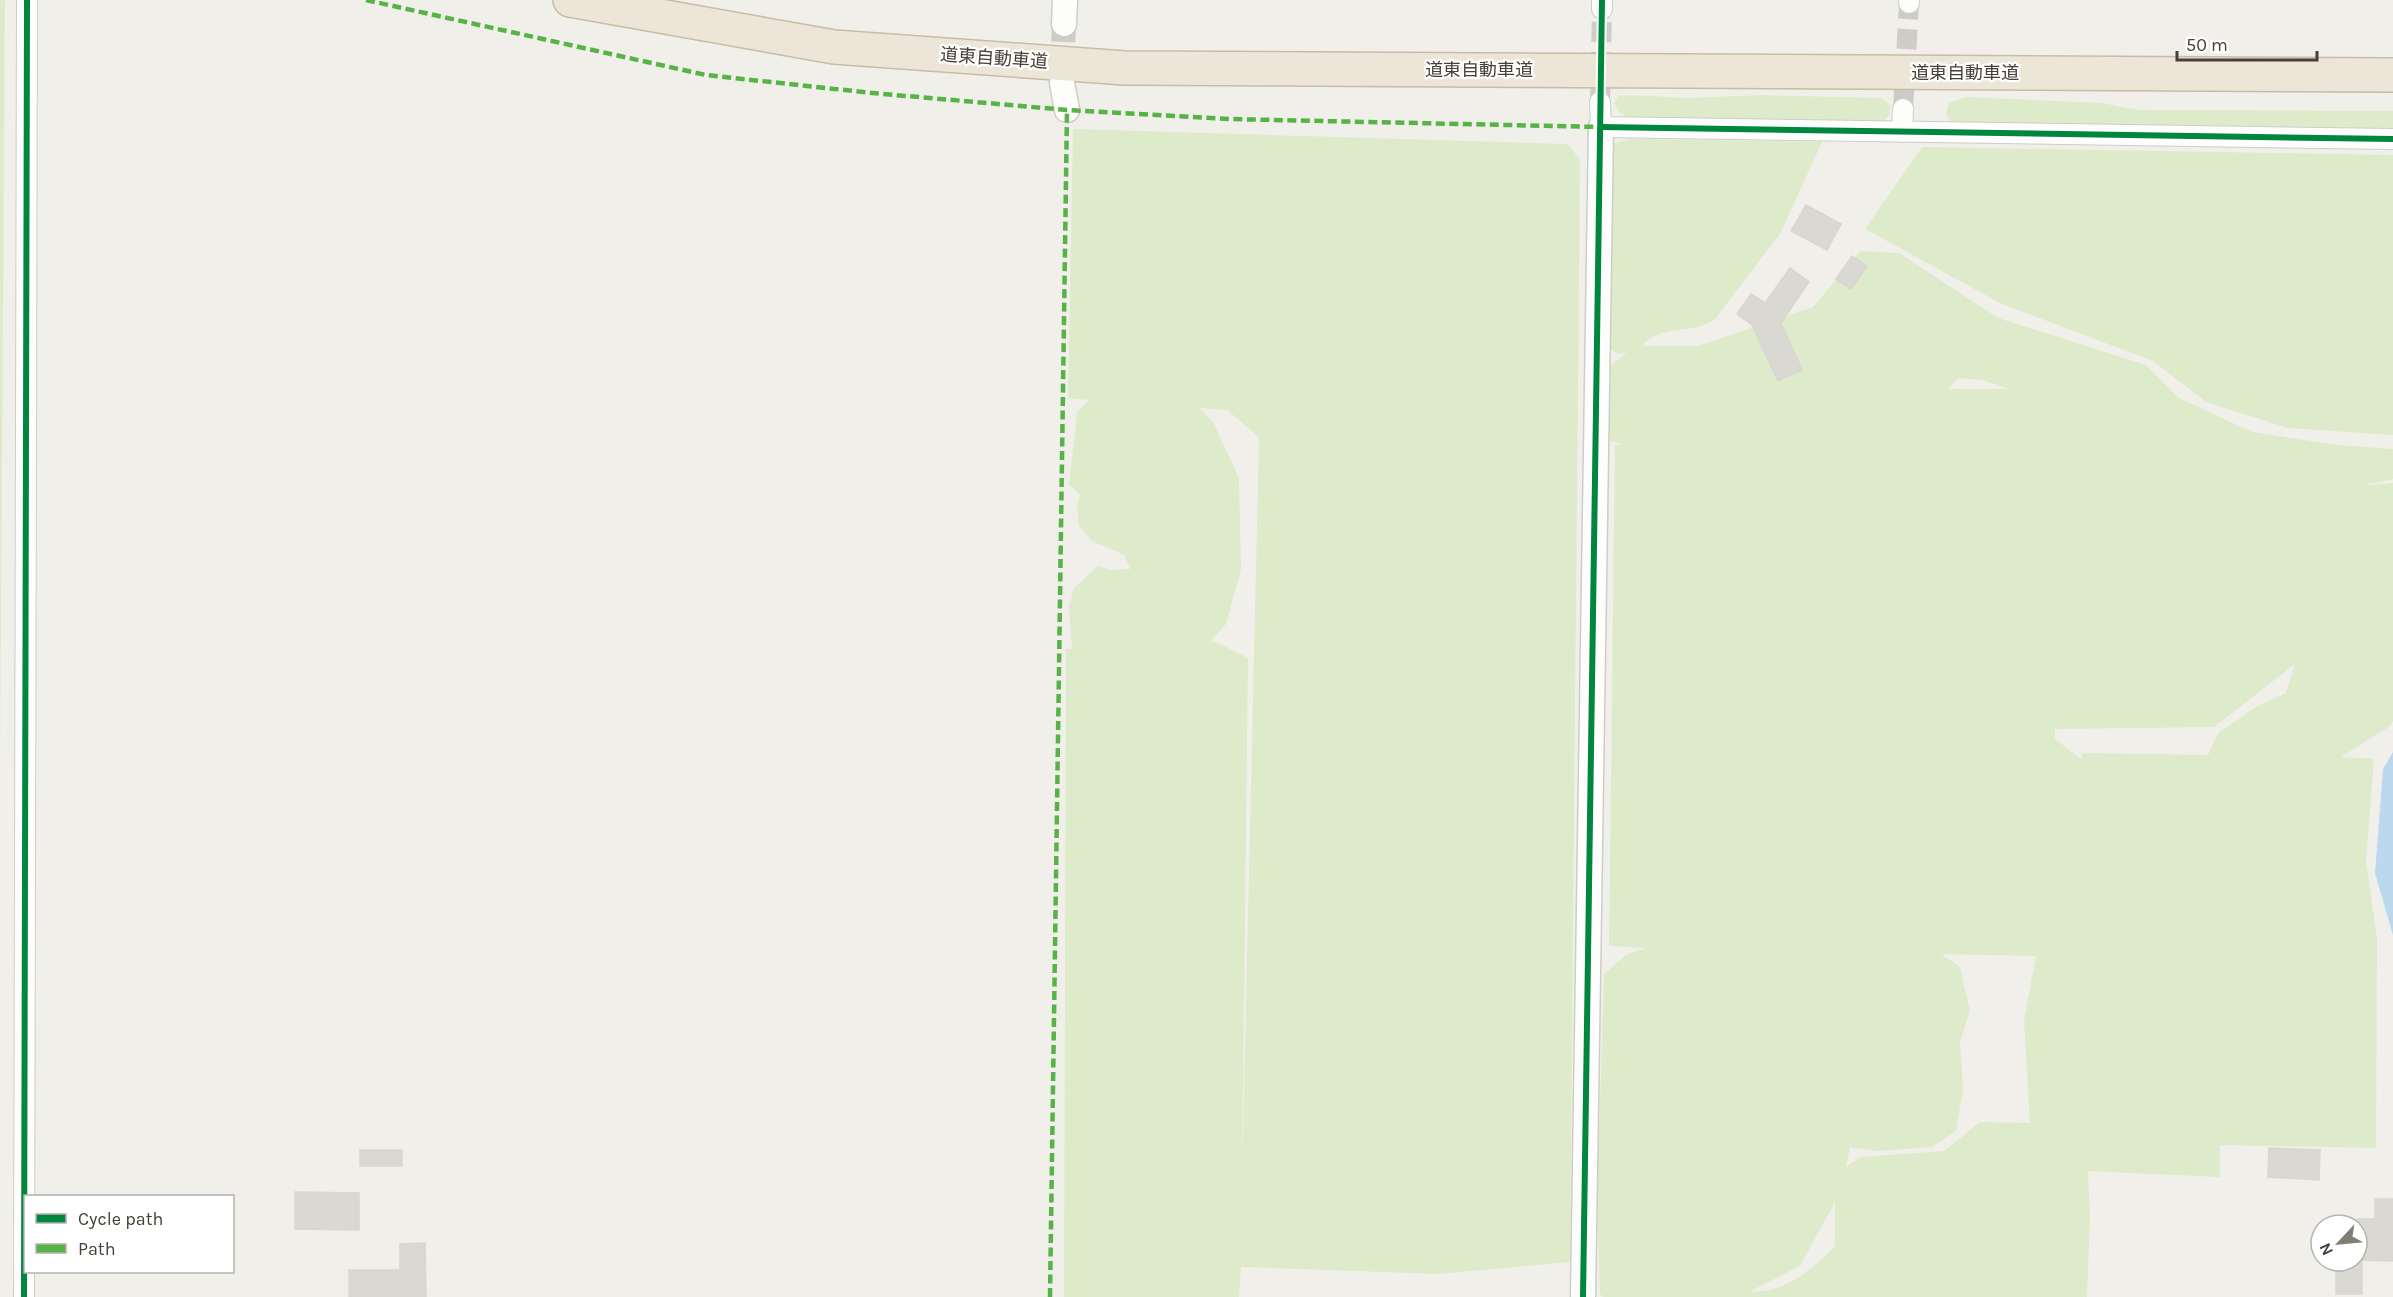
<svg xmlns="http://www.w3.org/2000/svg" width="2393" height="1297" viewBox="0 0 2393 1297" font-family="Karla,'Noto Sans JP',sans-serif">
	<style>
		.green { fill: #ddebca; fill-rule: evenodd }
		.water { fill: #bbd8ee }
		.building { fill: #dad8d2; stroke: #d8d6d0; stroke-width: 1.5 }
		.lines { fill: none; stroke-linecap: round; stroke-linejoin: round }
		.minor-tunnel { stroke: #ceccc6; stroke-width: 20; stroke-dasharray: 20 10; stroke-linecap: butt }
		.tertiary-tunnel { stroke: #ceccc6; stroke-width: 24; stroke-dasharray: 24 12; stroke-linecap: butt }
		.minor-casing { stroke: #cecdc8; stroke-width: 22 }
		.tertiary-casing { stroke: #cecdc8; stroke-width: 27 }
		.motorway-casing { stroke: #c7bca6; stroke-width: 36 }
		.minor { stroke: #fdfdfc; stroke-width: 20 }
		.tertiary { stroke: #fdfdfc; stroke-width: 24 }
		.motorway { stroke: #ece6d9; stroke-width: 33 }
		.quiet { stroke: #57b346; stroke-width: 4.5; stroke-dasharray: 9 4.5; stroke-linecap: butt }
		.cycleway-casing { stroke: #fff; stroke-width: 10 }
		.cycleway { stroke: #00873e; stroke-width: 6 }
		.labels { text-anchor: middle; stroke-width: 4.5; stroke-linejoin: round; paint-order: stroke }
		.street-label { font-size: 18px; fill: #464036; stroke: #fff }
	</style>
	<rect width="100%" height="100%" fill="#f0efea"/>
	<g class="green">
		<polygon points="0,0 5,0 0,771"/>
		<polygon points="1628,95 1688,98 1763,95 1882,98 1890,105 1890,114 1883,121 1628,118 1619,112 1614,103 1619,96"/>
		<polygon points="1966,97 2101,103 2138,110 2393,111 2393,129 1952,123 1946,114 1949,103"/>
		<path d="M1073 129 1567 144 1580 159 1570 1262 1439 1274 1241 1267 1239 1297H1064L1066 649H1072L1069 607 1074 588 1098 566 1110 570 1130 569 1124 555 1092 541 1079 526 1077 507 1080 494 1069 485 1077 412 1090 400 1068 398ZM1200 408 1227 410 1259 437 1242 1180 1248 658 1218 643 1210 642 1226 624 1241 569 1239 478 1213 422Z"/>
		<path d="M1630 139 1822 142 1780 234 1715 319C1693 336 1660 323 1642 346H1698L1813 307 1860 251 1899 253 1998 318 2146 365 2179 398 2252 432 2337 445 2393 449V479L2361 486 2393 483V721L2390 726 2341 757 2374 759 2366 860 2377 938 2376 1148 2220 1145V1177L2088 1171 2090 1218 2087 1297H1603L1600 1294 1597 1203 1604 974 1626 955 1646 948 1609 946 1615 445 1623 444 1607 440 1610 366 1627 353 1618 354 1603 344 1607 156 1614 143ZM1958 378 1982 380 2010 389H1948ZM2295 664 2286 693 2256 707 2218 733 2208 755 2083 753 2081 759 2055 739V729L2214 727ZM1941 954 2036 956 2024 1021 2030 1123 1980 1122 1944 1151 1861 1157 1846 1167 1850 1147 1878 1151 1932 1147 1956 1131 1963 1088 1960 1042 1970 1011 1960 967ZM1835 1202V1246C1811 1271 1785 1293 1749 1292L1800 1266Z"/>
		<polygon points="1922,147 2393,155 2393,435 2288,428 2206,402 2153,361 2002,304 1865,229"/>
	</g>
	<polygon class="water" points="2393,752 2393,935 2375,873 2383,769"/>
	<g class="building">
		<polygon points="1806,205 1841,224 1827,250 1791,231"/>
		<polygon points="1852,256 1867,266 1851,289 1836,279"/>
		<polygon points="1790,268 1809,282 1781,323 1802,370 1778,381 1752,325 1737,314 1751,294 1765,303"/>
		<polygon points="2269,1148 2320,1150 2319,1180 2268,1177"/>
		<rect x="360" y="1150" width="42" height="16"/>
		<polygon points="295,1192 359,1193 359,1230 295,1229"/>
		<polygon points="2375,1199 2393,1199 2393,1261 2357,1260 2357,1219 2375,1219"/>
		<polygon points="425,1243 426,1297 349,1297 349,1270 400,1270 400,1244"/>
		<rect x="2336" y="1261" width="26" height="33"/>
	</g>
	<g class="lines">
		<g class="minor-tunnel">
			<polyline points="1600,102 1602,9"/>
			<polyline points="1903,109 1909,3"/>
		</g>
		<polyline class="tertiary-tunnel" points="1062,78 1064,24"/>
		<defs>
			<g id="minor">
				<polyline points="1602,0 1602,9"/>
				<polyline points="1909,3 1909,0"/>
				<polyline points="1600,102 1601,127 2393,139"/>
				<polyline points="1902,132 1903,109"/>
				<polyline points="24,1297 27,0"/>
			</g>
			<g id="tertiary">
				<polyline points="1064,24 1065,0"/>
				<polyline points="1062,83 1067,110"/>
				<polyline points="1583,1297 1601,127"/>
			</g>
			<polyline id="motorway" points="570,0 834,47 1125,68 2393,75"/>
		</defs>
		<use href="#minor" class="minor-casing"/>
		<use href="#tertiary" class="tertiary-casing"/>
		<use href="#motorway" class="motorway-casing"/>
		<use href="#minor" class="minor"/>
		<use href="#tertiary" class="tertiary"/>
		<use href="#motorway" class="motorway"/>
		<g class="quiet">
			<polyline points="366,0 706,75 872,93 1067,110 1229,119 1601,127"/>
			<polyline points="1050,1297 1067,110"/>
		</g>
		<defs>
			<g id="cycleway">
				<polyline points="1601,127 2393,139"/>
				<polyline points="24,1297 27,0"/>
				<polyline points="1583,1297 1602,0"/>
			</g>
		</defs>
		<use href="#cycleway" class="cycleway-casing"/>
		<use href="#cycleway" class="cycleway"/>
	</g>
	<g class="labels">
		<g class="street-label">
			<text transform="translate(994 58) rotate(4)" y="6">道東自動車道</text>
			<text x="1479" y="76">道東自動車道</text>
			<text x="1965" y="79">道東自動車道</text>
		</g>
	</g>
	<rect x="24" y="1195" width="210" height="78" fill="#ffffff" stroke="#b5b3af" stroke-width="1.5"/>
	<rect x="36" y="1214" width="30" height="9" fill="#00873e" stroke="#b5b3af" stroke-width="1.5"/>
	<text x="78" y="1225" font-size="18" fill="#464036">Cycle path</text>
	<rect x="36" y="1244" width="30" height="9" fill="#57b346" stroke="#b5b3af" stroke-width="1.5"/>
	<text x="78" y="1255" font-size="18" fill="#464036">Path</text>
	<g transform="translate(2339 1243) rotate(244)"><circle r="28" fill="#ffffff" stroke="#b5b3af" stroke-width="1.5"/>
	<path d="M0-4.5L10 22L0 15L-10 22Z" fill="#827d75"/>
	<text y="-9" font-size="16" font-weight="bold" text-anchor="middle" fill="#464036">N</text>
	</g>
	<path d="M2177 51v9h140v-9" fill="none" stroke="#464036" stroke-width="3"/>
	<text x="2186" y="51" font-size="18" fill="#464036" stroke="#ffffff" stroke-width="4.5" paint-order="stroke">50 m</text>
</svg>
